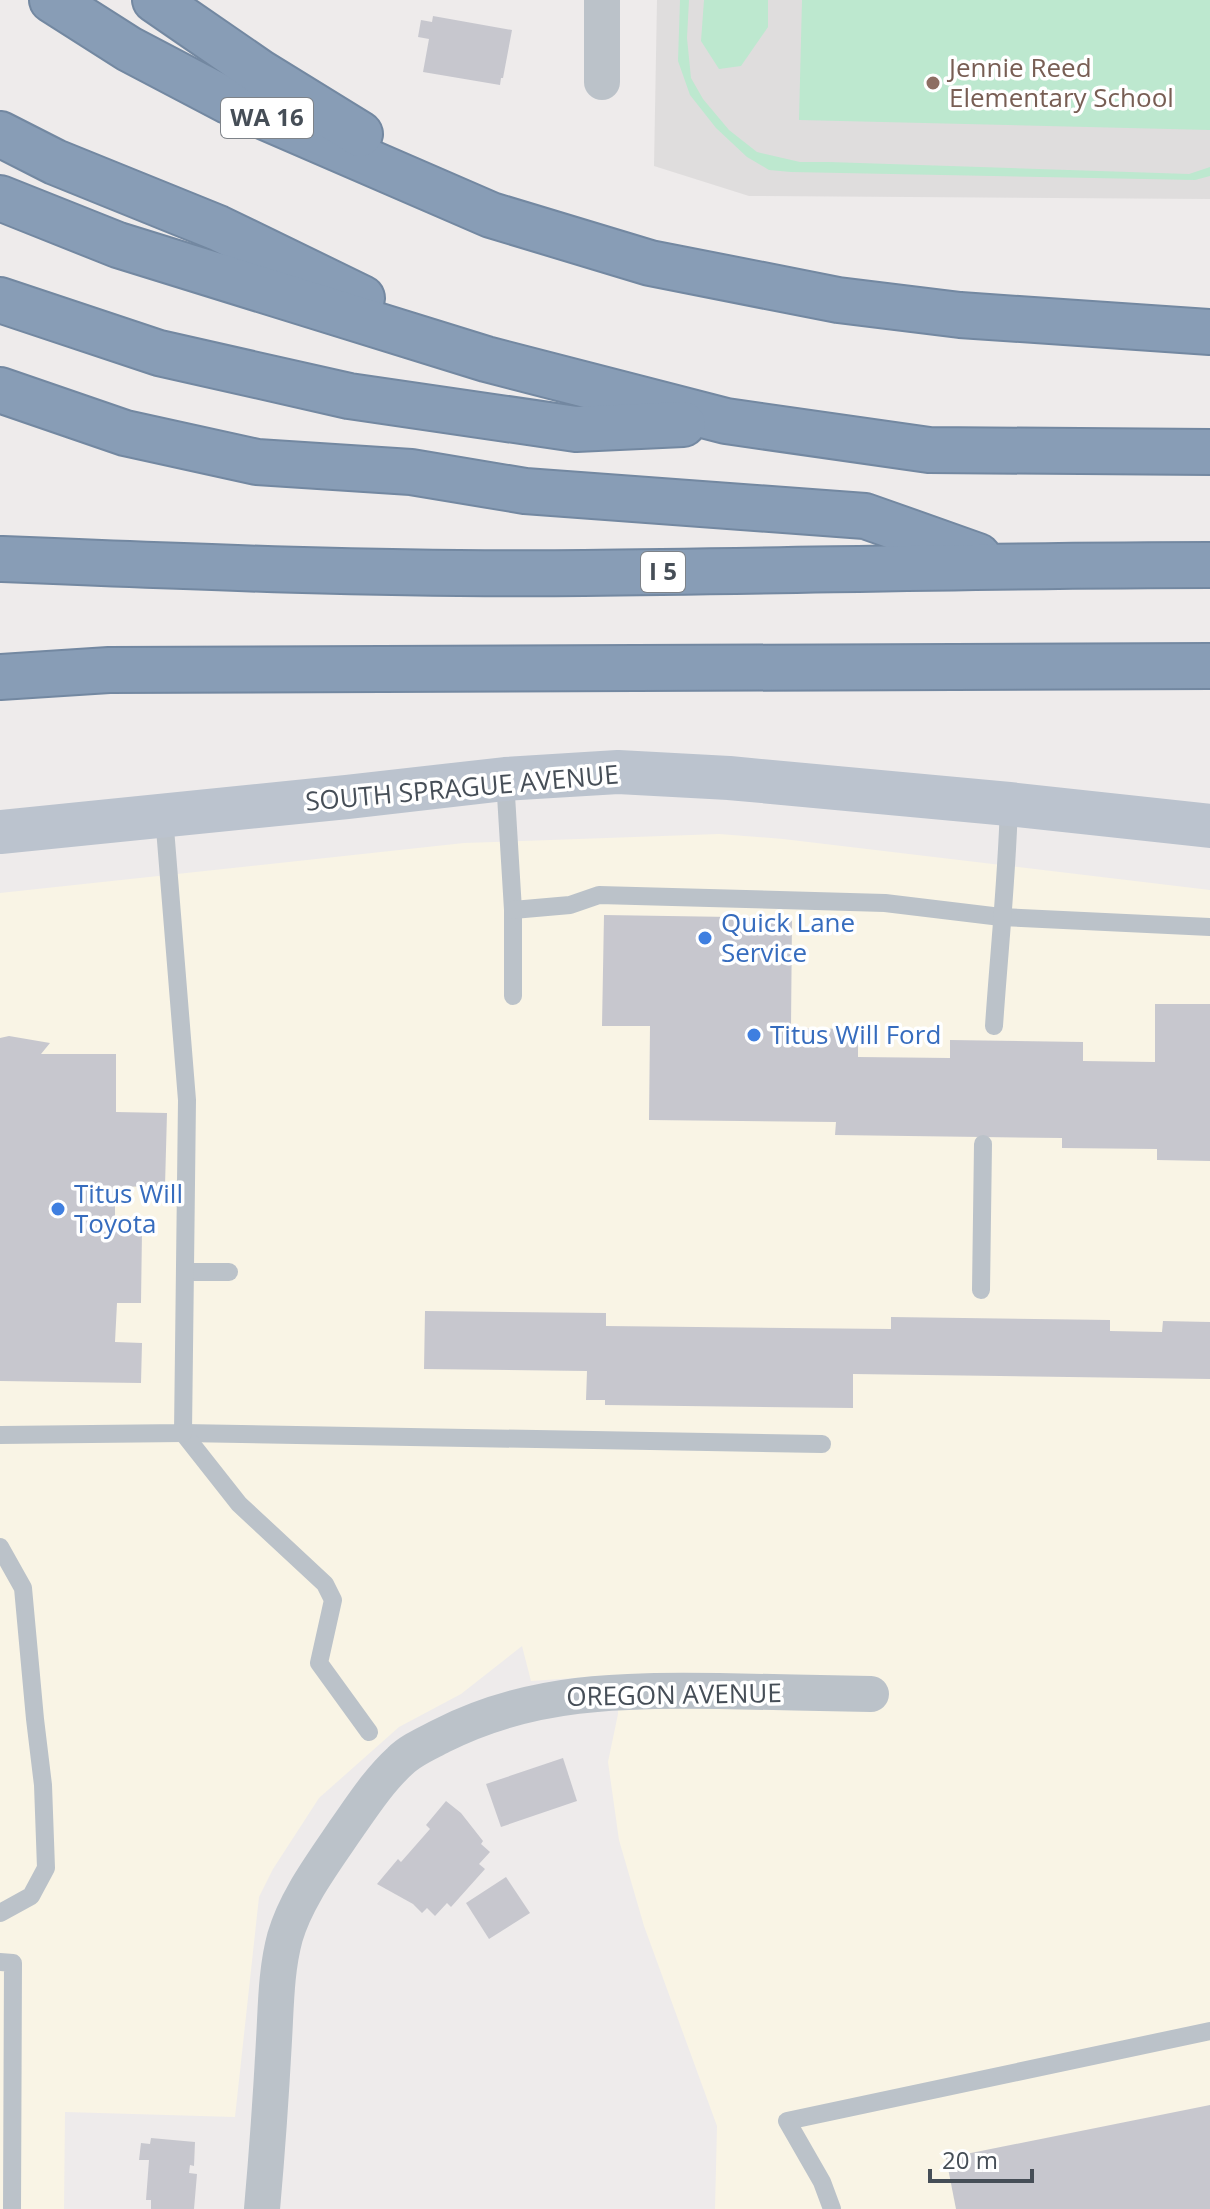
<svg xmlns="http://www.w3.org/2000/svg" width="1210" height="2209" viewBox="0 0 1210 2209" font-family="'Open Sans',sans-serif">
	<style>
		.commercial { fill: #f9f4e5 }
		.education { fill: #dfdddd }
		.green { fill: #bde8cf }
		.building { fill: #c7c7ce }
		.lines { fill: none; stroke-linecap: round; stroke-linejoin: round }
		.highway-casing { stroke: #7388a1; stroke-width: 48 }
		.lane { stroke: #bbc2c9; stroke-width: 18 }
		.street { stroke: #bbc2c9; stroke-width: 36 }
		.secondary { stroke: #bbc3ce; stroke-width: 44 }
		.highway { stroke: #889db6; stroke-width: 44 }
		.education-dot { fill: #8d6e63; stroke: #fff; stroke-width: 3 }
		.shop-dot { fill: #3f7fe0; stroke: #fff; stroke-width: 3 }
		.labels { text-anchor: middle; stroke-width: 7; stroke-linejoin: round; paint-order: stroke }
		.shield { fill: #fff; stroke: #7e8389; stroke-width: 2 }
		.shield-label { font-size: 24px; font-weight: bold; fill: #464e57 }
		.education-label { font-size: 26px; fill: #785e54; stroke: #fff; text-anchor: start }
		.street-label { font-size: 26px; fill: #464e57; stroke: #fff }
		.shop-label { font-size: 26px; fill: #366cbe; stroke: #fff; text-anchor: start }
	</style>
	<rect width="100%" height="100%" fill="#eeebeb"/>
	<polygon class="commercial" points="719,834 783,839 1210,890 1210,2209 715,2209 717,2126 644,1926 619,1840 608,1762 618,1714 617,1675 531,1681 522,1646 461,1694 399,1727 319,1798 273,1869 259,1897 235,2117 65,2112 64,2209 0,2209 0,893 464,843"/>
	<polygon class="education" points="657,0 1210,0 1210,199 749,196 654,166"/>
	<g class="green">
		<polygon points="680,0 689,0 687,38 691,78 703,99 729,130 757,152 800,162 829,162 1189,174 1210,167 1210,176 1195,180 791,172 769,170 747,157 716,128 690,95 678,61"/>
		<polygon points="704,0 768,0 768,27 741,66 719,69 701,41"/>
		<polygon points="802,0 1210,0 1210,130 799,120"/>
	</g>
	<g class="building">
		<polygon points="433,16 512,30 503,78 501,78 500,85 423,72 429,39 418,37 421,20 432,22"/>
		<polygon points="604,915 792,918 791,1028 858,1029 858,1057 950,1058 950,1040 1083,1042 1083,1061 1155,1062 1155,1004 1210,1004 1210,1161 1157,1160 1157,1149 1062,1148 1062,1138 835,1135 836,1122 649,1120 650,1026 602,1026"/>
		<polygon points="9,1036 50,1043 41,1054 116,1054 116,1112 167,1113 165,1186 115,1187 115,1231 142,1231 141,1303 117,1303 115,1342 142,1343 141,1383 0,1381 0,1038"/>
		<polygon points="425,1311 606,1313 606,1326 891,1329 891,1317 1110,1320 1110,1331 1162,1332 1163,1321 1210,1322 1210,1379 853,1374 853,1408 605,1405 605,1400 586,1400 587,1371 424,1369"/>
		<polygon points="563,1758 577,1801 501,1827 486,1784"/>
		<polygon points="446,1801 461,1813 483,1841 481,1844 490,1852 479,1864 485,1869 451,1907 447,1903 435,1916 427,1908 422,1913 413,1904 377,1884 398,1859 401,1862 430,1829 426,1825"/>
		<polygon points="506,1877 530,1913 489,1939 466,1903"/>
		<polygon points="1210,2105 1210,2209 956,2209 946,2158"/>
		<polygon points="151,2138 195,2142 194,2166 190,2165 189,2173 197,2174 194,2209 151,2209 151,2200 146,2200 149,2160 139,2160 141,2143 150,2144"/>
	</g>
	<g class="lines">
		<defs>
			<g id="highway">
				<polyline points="52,0 129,49 228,101 491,215 650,263 838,300 960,315 1210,332"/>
				<polyline points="155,0 261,73 360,134"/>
				<polyline points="0,134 55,162 218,228 362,298"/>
				<polyline points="0,198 118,245 486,359 726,421 929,450 1210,452"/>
				<polyline points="0,300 159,353 349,396 576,429 683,424"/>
				<polyline points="0,390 125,433 257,462 411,472 525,491 865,516 978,556"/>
				<path d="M0 559C195 567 389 575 584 573 792 571 1001 565 1210 565"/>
				<polyline points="0,677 109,670 1210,666"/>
			</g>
		</defs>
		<use href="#highway" class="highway-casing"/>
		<g class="lane">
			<polyline points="505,779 513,910 513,996"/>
			<polyline points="513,910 570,905 599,895 885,903 1001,917 1210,927"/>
			<path d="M994 1026C999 952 1007 878 1009 804"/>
			<polyline points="185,1272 229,1272"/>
			<polyline points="981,1290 983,1144"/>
			<polyline points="183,1433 822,1444"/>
			<polyline points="183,1433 239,1504 325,1584 333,1600 319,1663 369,1732"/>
			<polyline points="0,1435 183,1433 187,1100 164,816"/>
			<polyline points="0,1547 23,1588 35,1719 43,1785 46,1868 31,1896 0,1913"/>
			<polyline points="0,1962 13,1963 12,2209"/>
			<polyline points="832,2209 822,2182 787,2121 1210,2031"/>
		</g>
		<g class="street">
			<polyline points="602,0 602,82"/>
			<path d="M262 2209C267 2153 271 2096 274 2040 276 2006 276 1970 285 1937 296 1899 322 1865 344 1832 361 1808 378 1781 400 1761 411 1750 428 1743 441 1736 531 1690 622 1690 719 1691 770 1692 820 1693 871 1694"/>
		</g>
		<polyline class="secondary" points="0,832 347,797 505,779 618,772 729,778 1009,804 1210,826"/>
		<use href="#highway" class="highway"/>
	</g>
	<circle class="education-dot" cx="933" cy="83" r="8"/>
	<g class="shop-dot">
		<circle cx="705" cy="938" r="8"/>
		<circle cx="754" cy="1035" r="8"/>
		<circle cx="58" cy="1209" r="8"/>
	</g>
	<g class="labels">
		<g class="shield">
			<rect x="221" y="98" width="92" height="40" rx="6"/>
			<rect x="641" y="552" width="44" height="40" rx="6"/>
		</g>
		<g class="shield-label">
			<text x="267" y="126">WA 16</text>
			<text x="663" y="580">I 5</text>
		</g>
		<g class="education-label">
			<text x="949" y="77">Jennie Reed<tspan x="949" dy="30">Elementary School</tspan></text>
		</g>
		<g class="street-label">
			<text transform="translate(462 788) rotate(-5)" y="9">SOUTH SPRAGUE AVENUE</text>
			<text transform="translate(674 1695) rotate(-1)" y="9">OREGON AVENUE</text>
		</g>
		<g class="shop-label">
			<text x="721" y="932">Quick Lane<tspan x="721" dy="30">Service</tspan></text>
			<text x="770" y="1044">Titus Will Ford</text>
			<text x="74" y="1203">Titus Will<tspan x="74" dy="30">Toyota</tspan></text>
		</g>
	</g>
	<path d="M930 2169v12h102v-12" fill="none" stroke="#464e57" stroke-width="4"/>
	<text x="942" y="2169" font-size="24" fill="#464e57" stroke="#ffffff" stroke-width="6" paint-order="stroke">20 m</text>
</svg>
